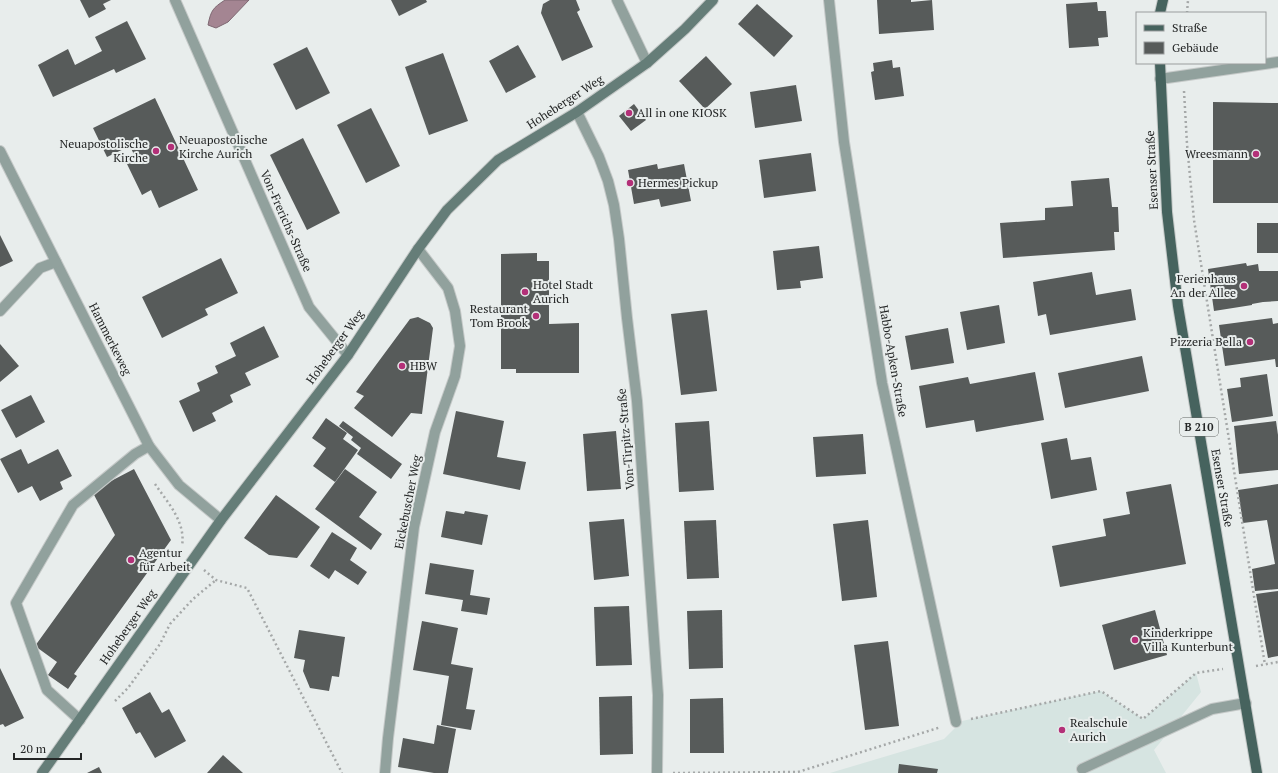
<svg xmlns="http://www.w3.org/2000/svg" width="1278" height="773" viewBox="0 0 1278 773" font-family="'PT Serif',serif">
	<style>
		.built { fill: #d6e4e1 }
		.water { fill: #a48592; stroke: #7e6872 }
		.building { fill: #575b5a }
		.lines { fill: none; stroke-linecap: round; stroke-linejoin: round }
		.lane-casing { stroke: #c5c9c8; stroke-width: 12 }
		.street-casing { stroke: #c5c9c8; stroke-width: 12 }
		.secondary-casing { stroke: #c5c9c8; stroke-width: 12 }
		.primary-casing { stroke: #c5c9c8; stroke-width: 12 }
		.path { stroke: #a5a8a8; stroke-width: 2.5; stroke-dasharray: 2 3; stroke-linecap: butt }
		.lane { stroke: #91a19d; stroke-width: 10 }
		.street { stroke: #91a19d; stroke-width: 10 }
		.secondary { stroke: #657d78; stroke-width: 10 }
		.primary { stroke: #46635e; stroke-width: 10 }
		.poi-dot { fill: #b33078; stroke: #e8edec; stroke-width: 1.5 }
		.labels { text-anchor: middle; stroke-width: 4; stroke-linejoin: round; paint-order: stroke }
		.shield { fill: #e8edec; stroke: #5f6261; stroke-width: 1 }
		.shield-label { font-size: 11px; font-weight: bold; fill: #242626 }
		.street-label { font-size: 12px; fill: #242626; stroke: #e8edec }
		.poi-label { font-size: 12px; fill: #242626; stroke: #e8edec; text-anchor: start }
	</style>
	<rect width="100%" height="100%" fill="#e8edec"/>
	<polygon class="built" points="1196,673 1201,692 1154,750 1166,773 830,773 944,739 962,721 1101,691 1143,719"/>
	<path class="water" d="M225 0H249L228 22 216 28 208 25C211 10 213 8 225 0Z"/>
	<g class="building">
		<polygon points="80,0 111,0 103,4 106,9 89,18"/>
		<polygon points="391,0 426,0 427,2 399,16"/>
		<polygon points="550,0 576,0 580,10 577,12 593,47 562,61 541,13 543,4"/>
		<polygon points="877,0 911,0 911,2 932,0 934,30 879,34"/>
		<polygon points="1097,2 1098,11 1106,11 1108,37 1098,38 1099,46 1069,48 1066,4"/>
		<polygon points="757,4 793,36 774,57 738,24"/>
		<polygon points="127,21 146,59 116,73 114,69 53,97 38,65 68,49 75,65 102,51 95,37"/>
		<polygon points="518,45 536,77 506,93 489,61"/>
		<polygon points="307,47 330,93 296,110 273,64"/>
		<polygon points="443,53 468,121 429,135 405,67"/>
		<polygon points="706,56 732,84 705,109 679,81"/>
		<polygon points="892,60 893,68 900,67 904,96 875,100 871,72 874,71 873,63"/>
		<polygon points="796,85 802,121 755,128 750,92"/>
		<polygon points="155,98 198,190 159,208 151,190 142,195 127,164 136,159 130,146 107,157 93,128"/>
		<polygon points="1213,102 1278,103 1278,203 1213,203"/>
		<polygon points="634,104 646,120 631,131 619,116"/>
		<polygon points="371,108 400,166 366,183 337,125"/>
		<polygon points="303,138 340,213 307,230 270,155"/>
		<polygon points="811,153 816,191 764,198 759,160"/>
		<polygon points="657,164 658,169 684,164 691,201 661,207 659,199 634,204 628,170"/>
		<polygon points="1109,178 1112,207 1118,207 1119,232 1114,232 1115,250 1003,258 1000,223 1045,220 1045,208 1073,206 1071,181"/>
		<rect x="1257" y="223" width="21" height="30"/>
		<polygon points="0,235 13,261 0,267"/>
		<polygon points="819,246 823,278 800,281 801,288 777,290 773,251"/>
		<polygon points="537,253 537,261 549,261 549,324 579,323 579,373 516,373 516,369 501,369 501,254"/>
		<polygon points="221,258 238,293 205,309 208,315 162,338 142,297"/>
		<polygon points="1246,263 1247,266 1258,264 1259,271 1278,271 1278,301 1263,302 1252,304 1252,305 1214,311 1208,269"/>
		<polygon points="1092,272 1096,295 1131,289 1136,320 1050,335 1046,314 1038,316 1033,282"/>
		<polygon points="999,305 1005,343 967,350 960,312"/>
		<polygon points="707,310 717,391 681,395 671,314"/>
		<polygon points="418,317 430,323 433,328 422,414 411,413 392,437 354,408 364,396 356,392 410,319"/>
		<polygon points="1272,318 1273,324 1278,323 1278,367 1276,367 1275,359 1225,366 1219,325"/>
		<polygon points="264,326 279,357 245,373 251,385 230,395 233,402 212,413 216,421 193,432 179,401 200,391 197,383 218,373 215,366 236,356 230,343"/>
		<polygon points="948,328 954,363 911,370 905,336"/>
		<polygon points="0,344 19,366 0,382"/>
		<polygon points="1142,356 1149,391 1065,408 1058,373"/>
		<polygon points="1035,372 1044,420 976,432 974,420 926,428 919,386 968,377 970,384"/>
		<polygon points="1267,374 1273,416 1232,422 1227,389 1241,387 1240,378"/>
		<polygon points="31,395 45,422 16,438 1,410"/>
		<polygon points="456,411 504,421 497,457 526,462 520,490 443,474"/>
		<polygon points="326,418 347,433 343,439 358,450 335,482 313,466 326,448 312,438"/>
		<polygon points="343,421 402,464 391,479 357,454 361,448 351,440 353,437 339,426"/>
		<polygon points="709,421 714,490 679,492 675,423"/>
		<polygon points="1276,421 1278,435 1278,470 1239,474 1234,426"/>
		<polygon points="616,431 621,489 587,491 583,434"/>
		<polygon points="863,434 866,474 816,477 813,437"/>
		<polygon points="1067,438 1071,460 1091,457 1097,490 1051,499 1041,443"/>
		<polygon points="21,449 28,464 58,449 72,476 60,482 63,489 40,501 32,486 18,493 0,459"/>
		<polygon points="134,469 171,540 74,674 77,676 68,689 48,675 57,662 35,646 115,535 92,491"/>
		<polygon points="345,469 377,492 359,517 382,534 371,550 315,509"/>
		<polygon points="1171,484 1186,564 1060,587 1052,546 1106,536 1103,519 1130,514 1126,492"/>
		<polygon points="1278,484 1278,589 1255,591 1252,569 1275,564 1267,520 1243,523 1238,490"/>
		<polygon points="276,495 320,527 297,558 269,555 244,538"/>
		<polygon points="446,511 464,514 465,511 488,515 482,545 441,537"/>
		<polygon points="624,519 629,576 594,580 589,522"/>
		<polygon points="716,520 719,578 687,579 684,521"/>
		<polygon points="868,520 877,597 842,601 833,524"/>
		<polygon points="332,532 357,548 350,560 367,572 358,585 335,570 329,579 310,566"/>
		<polygon points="430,563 474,570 470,595 490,598 487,615 461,611 463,600 425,594"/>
		<polygon points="1278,591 1278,656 1268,658 1256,594"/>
		<polygon points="629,606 632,665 596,666 594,607"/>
		<polygon points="722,610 723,668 689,669 687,611"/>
		<polygon points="1155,610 1167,655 1114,670 1102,625"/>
		<polygon points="422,621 458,628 451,664 473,668 466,709 475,710 471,730 441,725 449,676 413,670"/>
		<polygon points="299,630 345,637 339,677 332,676 329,691 310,688 303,671 305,660 294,658"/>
		<polygon points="888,641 899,726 865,730 854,645"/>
		<polygon points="0,668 24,718 5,727 3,724 0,725"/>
		<polygon points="150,692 162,713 169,709 186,741 155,758 140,732 136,734 122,708"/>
		<polygon points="632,696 633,754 600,755 599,697"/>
		<polygon points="723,698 724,753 690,753 690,699"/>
		<polygon points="437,725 456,729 448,773 434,773 398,767 403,738 434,744"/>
		<polygon points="223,755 243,773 207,773"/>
		<polygon points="899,764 938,769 937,773 898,773"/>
		<polygon points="99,767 102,773 87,773"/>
	</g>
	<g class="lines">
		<defs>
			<g id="lane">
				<polyline points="1160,79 1278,62"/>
				<polyline points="80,720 47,690 16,603 73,505 135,454 149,446"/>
				<polyline points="1082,769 1212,709 1246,703"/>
			</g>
			<g id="street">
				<polyline points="175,0 309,307 348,355"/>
				<polyline points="617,0 647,63"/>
				<polyline points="829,0 844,142 882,383 956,722"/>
				<polyline points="577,112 599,157 608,181 614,205 619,239 627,318 637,401 658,695 657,773"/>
				<polyline points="0,151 149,446 179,485 221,520"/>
				<polyline points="0,311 40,268 56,262"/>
				<polyline points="385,773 388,738 414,527 435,432 455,376 460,346 455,311 448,288 418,249"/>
			</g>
			<polyline id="secondary" points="42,773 221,520 348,355 418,249 447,210 498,160 577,112 647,63 685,29 713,0"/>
			<g id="primary">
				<polyline points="1160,13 1163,0"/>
				<polyline points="1160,63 1167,212 1178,306 1257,773"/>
			</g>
		</defs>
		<use href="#lane" class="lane-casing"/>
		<use href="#street" class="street-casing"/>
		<use href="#secondary" class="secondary-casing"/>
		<use href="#primary" class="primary-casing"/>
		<g class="path">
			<polyline points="1187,13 1188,0"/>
			<polyline points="1184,91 1187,144 1194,220 1265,665"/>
			<path d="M155 484C168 503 186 522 182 546"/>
			<polyline points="204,570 216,580 247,588 342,773"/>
			<polyline points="1256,666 1278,662"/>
			<polyline points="115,701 128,688 160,644 170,624 193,599 216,580"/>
			<polyline points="971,719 1101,691 1143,719 1196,673 1223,669"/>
			<polyline points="673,773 798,772 941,727"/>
		</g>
		<use href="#lane" class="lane"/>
		<use href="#street" class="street"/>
		<use href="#secondary" class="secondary"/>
		<use href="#primary" class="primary"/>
	</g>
	<g class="poi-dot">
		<circle cx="629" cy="113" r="4"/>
		<circle cx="171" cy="147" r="4"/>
		<circle cx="156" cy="151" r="4"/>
		<circle cx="1256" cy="154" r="4"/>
		<circle cx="630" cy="183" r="4"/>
		<circle cx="1244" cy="286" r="4"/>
		<circle cx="525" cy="292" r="4"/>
		<circle cx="536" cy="316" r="4"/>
		<circle cx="1250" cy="342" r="4"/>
		<circle cx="402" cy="366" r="4"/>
		<circle cx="131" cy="560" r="4"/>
		<circle cx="1135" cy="640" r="4"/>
		<circle cx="1062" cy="730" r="4"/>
	</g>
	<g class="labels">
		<rect class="shield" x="1180" y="418" width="38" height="18" rx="3"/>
		<g class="shield-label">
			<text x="1199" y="431">B 210</text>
		</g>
		<g class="street-label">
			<text transform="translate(565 102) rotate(-33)" y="4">Hoheberger Weg</text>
			<text transform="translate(1152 170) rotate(-93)" y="4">Esenser Straße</text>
			<text transform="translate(286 221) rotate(66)" y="4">Von-Frerichs-Straße</text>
			<text transform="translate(110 339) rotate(63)" y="4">Hammerkeweg</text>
			<text transform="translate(335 347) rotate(-54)" y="4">Hoheberger Weg</text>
			<text transform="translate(893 361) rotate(80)" y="4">Habbo-Apken-Straße</text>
			<text transform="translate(626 439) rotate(-95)" y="4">Von-Tirpitz-Straße</text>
			<text transform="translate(1222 488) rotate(80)" y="4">Esenser Straße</text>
			<text transform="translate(408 502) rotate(-79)" y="4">Eickebuscher Weg</text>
			<text transform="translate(128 627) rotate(-55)" y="4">Hoheberger Weg</text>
		</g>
		<g class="poi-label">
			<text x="637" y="117">All in one KIOSK</text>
			<text x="179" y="144">Neuapostolische<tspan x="179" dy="14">Kirche Aurich</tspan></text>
			<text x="148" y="148" text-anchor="end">Neuapostolische<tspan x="148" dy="14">Kirche</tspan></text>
			<text x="1248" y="158" text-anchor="end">Wreesmann</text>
			<text x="638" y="187">Hermes Pickup</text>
			<text x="1236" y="283" text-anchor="end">Ferienhaus<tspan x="1236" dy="14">An der Allee</tspan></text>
			<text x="533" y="289">Hotel Stadt<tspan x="533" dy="14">Aurich</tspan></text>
			<text x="528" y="313" text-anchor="end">Restaurant<tspan x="528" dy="14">Tom Brook</tspan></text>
			<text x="1242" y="346" text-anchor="end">Pizzeria Bella</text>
			<text x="410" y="370">HBW</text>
			<text x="139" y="557">Agentur<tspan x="139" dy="14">für Arbeit</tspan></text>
			<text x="1143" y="637">Kinderkrippe<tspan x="1143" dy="14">Villa Kunterbunt</tspan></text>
			<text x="1070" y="727">Realschule<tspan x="1070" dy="14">Aurich</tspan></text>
		</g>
	</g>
	<rect x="1136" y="12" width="130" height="52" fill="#e8edec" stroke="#9a9d9d"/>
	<rect x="1144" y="25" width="20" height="6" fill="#46635e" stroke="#9a9d9d"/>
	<text x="1172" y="32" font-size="12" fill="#242626">Straße</text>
	<rect x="1144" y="42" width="20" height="12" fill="#575b5a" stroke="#9a9d9d"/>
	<text x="1172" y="52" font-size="12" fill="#242626">Gebäude</text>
	<path d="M14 753v6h67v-6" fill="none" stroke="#242626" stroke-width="2"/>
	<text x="20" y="753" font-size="12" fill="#242626" stroke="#e8edec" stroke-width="3" paint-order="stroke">20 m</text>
</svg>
